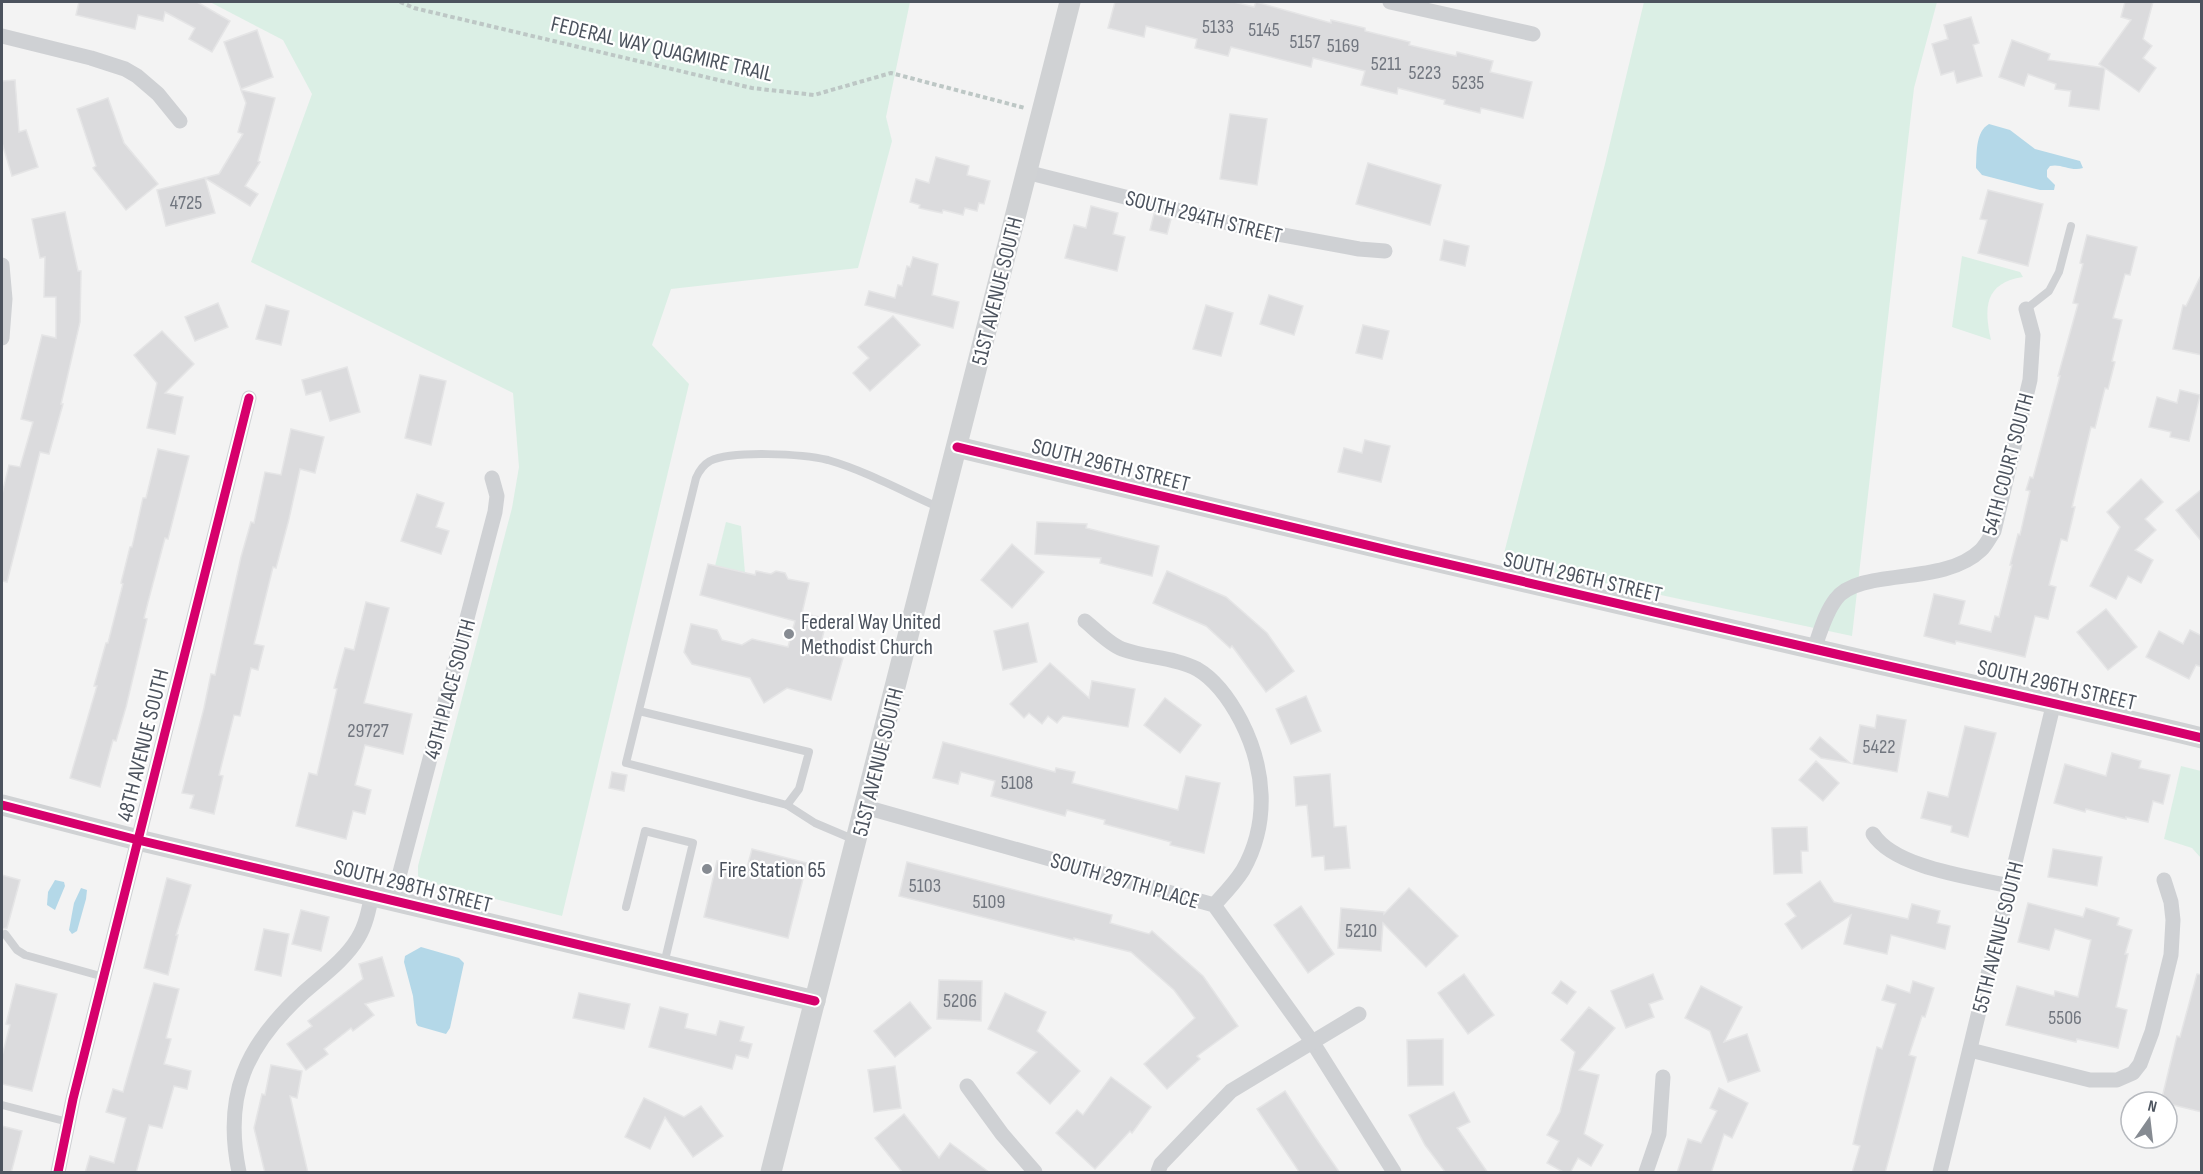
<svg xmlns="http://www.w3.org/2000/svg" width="2203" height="1174" viewBox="0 0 2203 1174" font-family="'Sofia Sans Condensed',sans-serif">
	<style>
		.green { fill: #dbefe5 }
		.water { fill: #b4d8e8 }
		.building { fill: #dbdbdd; stroke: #e5e5e6; stroke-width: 1.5 }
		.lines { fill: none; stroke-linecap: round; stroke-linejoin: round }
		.path { stroke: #bdc7c5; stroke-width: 4; stroke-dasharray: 4.5 3; stroke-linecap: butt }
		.lane { stroke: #cfd1d4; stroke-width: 8 }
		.street { stroke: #cfd1d4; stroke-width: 15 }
		.secondary { stroke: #d0d2d4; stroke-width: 21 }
		.cycleway-casing { stroke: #fff; stroke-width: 13 }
		.cycleway { stroke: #d6006c; stroke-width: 9 }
		.poi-dot { fill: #868b92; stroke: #fff; stroke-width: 2 }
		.labels { text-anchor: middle; stroke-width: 4.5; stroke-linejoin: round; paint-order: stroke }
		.number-label { font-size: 20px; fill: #71767f }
		.street-label { font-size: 22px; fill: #4c535e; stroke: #fff }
		.poi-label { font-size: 22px; fill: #4c535e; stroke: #fff; text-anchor: start }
	</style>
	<rect width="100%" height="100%" fill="#f3f3f3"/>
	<g class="green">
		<polygon points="210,2 910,2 886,117 892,141 858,268 671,289 652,345 689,384 562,916 424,881 418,876 418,866 512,508 519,467 513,393 251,262 312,94 283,40"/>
		<polygon points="1644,2 1937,2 1914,88 1852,636 1502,561 1605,164"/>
		<path d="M1962 256 2020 272 2023 277C1984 283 1984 308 1991 340L1952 327Z"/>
		<polygon points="726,522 741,526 745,573 715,566"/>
		<polygon points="2181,766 2201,771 2201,858 2192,848 2164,839"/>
	</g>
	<g class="water">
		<path d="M1989 124 2010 130 2035 149 2080 161 2083 168C2071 172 2061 163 2050 166L2047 170V177L2055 185 2054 190H2040L1982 175 1976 168C1977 154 1975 132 1989 124Z"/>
		<polygon points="55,880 64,882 65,886 55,910 47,905 48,892"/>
		<polygon points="81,888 87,890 86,899 77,931 72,934 69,930 74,903"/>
		<polygon points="421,947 459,958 464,963 450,1028 446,1034 418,1026 416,1023 413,996 404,962 405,956"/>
	</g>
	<g class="building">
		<polygon points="79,2 197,2 230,21 212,52 189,39 195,28 165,12 163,21 138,15 135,29 76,15"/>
		<polygon points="1115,2 1234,2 1254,7 1256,2 1331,23 1331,20 1365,28 1365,31 1410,42 1409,45 1456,56 1457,52 1493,61 1490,72 1532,82 1523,118 1481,108 1480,113 1444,104 1445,100 1398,88 1397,94 1361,85 1365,71 1313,58 1311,67 1231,47 1228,56 1195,48 1197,39 1146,26 1144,37 1108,28"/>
		<polygon points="2125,2 2153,2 2143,39 2152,46 2143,58 2156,68 2139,92 2105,68 2099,110 2069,106 2071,91 2055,89 2056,84 2028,74 2024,86 1999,77 2012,40 2050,54 2048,60 2105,68 2099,64 2131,20 2121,17"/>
		<polygon points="1971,17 1979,43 1973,45 1982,76 1957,83 1954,71 1941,75 1932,44 1948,39 1944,25"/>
		<polygon points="257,30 273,77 241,89 224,42"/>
		<polygon points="15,80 19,132 26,130 38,167 12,176 2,143 2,81"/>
		<polygon points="241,90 275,98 258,161 260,162 245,186 258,194 250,206 205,178 215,213 166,226 157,190 219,174 243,134 238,132 246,103"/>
		<polygon points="108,98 124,143 158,184 126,210 93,168 96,166 77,109"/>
		<polygon points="1230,114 1267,119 1257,185 1220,179"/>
		<polygon points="936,157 969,166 967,175 990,181 984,204 979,203 977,211 965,208 963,215 943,210 942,213 919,208 920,205 910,202 916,179 929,183"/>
		<polygon points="1368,163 1441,185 1430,225 1356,204"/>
		<polygon points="1988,190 2043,204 2028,266 1978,253 1987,220 1980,219"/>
		<polygon points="1091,206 1118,213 1113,234 1125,237 1117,271 1065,258 1074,225 1086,228"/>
		<polygon points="65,212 78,271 81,271 80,322 61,404 63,404 49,454 40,452 7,582 2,581 2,494 9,465 20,467 33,422 21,419 42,335 56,338 56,297 44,297 45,257 40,258 32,219"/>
		<polygon points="1154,214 1171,219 1167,234 1150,230"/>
		<polygon points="2087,235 2137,247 2130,275 2125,274 2113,318 2122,320 2112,361 2115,362 2108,389 2105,388 2095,428 2091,427 2072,507 2075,507 2067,541 2061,539 2049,585 2056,587 2048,619 2035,616 2025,657 1956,641 1955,644 1924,636 1934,594 1965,601 1959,624 1991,632 1995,616 1999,617 2012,565 2010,565 2018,534 2020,535 2030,491 2026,490 2030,477 2033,478 2060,376 2058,376 2078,304 2073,303 2083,264 2080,263"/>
		<polygon points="1444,240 1469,246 1465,266 1440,260"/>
		<polygon points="913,257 938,264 932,295 959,302 953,328 865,305 869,291 895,298 898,285 902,286 907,266 910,267"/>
		<polygon points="2202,273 2202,355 2173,349 2183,305 2186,306"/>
		<polygon points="1269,295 1303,306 1294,335 1260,324"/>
		<polygon points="218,303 228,327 195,341 185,317"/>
		<polygon points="266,305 289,311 281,345 256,339"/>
		<polygon points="1206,305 1233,313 1221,356 1193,349"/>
		<polygon points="893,316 920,345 870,391 853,373 869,358 858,347"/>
		<polygon points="1363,325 1389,331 1382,359 1356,353"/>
		<polygon points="162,331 194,364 165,393 183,397 175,434 147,428 157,383 134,355"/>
		<polygon points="347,367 360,412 330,421 321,391 306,395 302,380"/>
		<polygon points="420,375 446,381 431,445 405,438"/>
		<polygon points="2180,390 2200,395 2189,441 2170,437 2171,432 2149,427 2157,397 2177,403"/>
		<polygon points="291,429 324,437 315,473 300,469 289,519 276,568 273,567 254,644 264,646 258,670 251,668 240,716 234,715 219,775 223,776 214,814 190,808 194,795 182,793 204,708 211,674 215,675 241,557 251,522 254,523 265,472 281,475"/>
		<polygon points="1365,440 1390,446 1381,482 1338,472 1344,448 1362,453"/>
		<polygon points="158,449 189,456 168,539 165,538 148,602 144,618 147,619 126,707 116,741 113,740 100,787 70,778 97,686 94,686 106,643 108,643 123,584 121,583 130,547 132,547 143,498 146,498"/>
		<polygon points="2141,479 2163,502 2145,519 2156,530 2135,550 2153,560 2141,583 2128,576 2116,599 2090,586 2120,527 2107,512"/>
		<polygon points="2202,489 2202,542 2176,510"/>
		<polygon points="417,494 444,503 436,527 449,531 441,554 401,541"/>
		<polygon points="1037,522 1087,524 1086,528 1159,546 1152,576 1100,563 1101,558 1035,554"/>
		<polygon points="1012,544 1044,572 1012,608 981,580"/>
		<polygon points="708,564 755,575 756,571 771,574 776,571 785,573 788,579 809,583 802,613 827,619 819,651 843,658 831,700 787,688 764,703 750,678 692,664 684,652 691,624 717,630 722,640 742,645 752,639 788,647 795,621 700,595"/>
		<polygon points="1167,571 1226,597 1267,633 1294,671 1266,692 1232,646 1230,648 1206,626 1153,603"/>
		<polygon points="366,602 389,608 364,703 412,714 403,754 365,745 355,785 371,790 365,814 353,811 346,839 296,826 309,773 317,775 337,689 334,688 345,648 354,650"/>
		<polygon points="2106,609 2137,647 2108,670 2077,632"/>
		<polygon points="1028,623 1037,662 1003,670 994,631"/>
		<polygon points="2190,630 2202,636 2202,667 2196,665 2189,679 2146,657 2159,631 2183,644"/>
		<polygon points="1050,663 1089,698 1092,681 1135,689 1128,727 1063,716 1057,723 1048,716 1042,724 1029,713 1024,718 1010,704"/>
		<polygon points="1306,696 1321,731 1291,744 1276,709"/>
		<polygon points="1165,698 1201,725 1180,753 1144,725"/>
		<polygon points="1877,715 1906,720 1897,772 1853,764 1860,725 1875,728"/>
		<polygon points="1965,726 1996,733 1968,837 1951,832 1952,826 1921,818 1928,792 1948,797"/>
		<polygon points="1820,737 1850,763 1821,758 1810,749"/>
		<polygon points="943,742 1055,772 1056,768 1075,772 1072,783 1178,810 1186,776 1220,783 1204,853 1170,845 1171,842 1104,824 1105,820 1067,810 1065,816 991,796 995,781 961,772 958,784 933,778"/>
		<polygon points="2112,753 2141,761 2139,768 2170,775 2163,804 2153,801 2148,822 2126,817 2126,819 2086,809 2085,812 2054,803 2065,764 2106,776"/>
		<polygon points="1816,761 1839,783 1823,801 1799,780"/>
		<polygon points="612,772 627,775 624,791 609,788"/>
		<polygon points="1330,774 1334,827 1346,826 1350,868 1325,870 1324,856 1312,857 1307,805 1296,806 1294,777"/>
		<polygon points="1807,827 1808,851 1801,851 1802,873 1774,874 1772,828"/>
		<polygon points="752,849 807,863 788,938 704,917 717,861 747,868"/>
		<polygon points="2053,849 2102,857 2097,886 2048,877"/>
		<polygon points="907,862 1112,915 1110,923 1149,934 1152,931 1203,976 1238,1026 1197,1056 1200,1059 1167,1089 1144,1064 1195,1018 1174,990 1131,952 1074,938 1074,940 899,896"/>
		<polygon points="2,875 20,880 7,928 2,929"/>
		<polygon points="167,878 191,885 176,935 178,935 168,975 144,968"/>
		<polygon points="1820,881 1834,902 1908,919 1912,904 1940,911 1937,923 1950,926 1945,949 1891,935 1887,954 1844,944 1851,915 1802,949 1785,924 1796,916 1787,904"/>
		<polygon points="1409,888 1458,936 1426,967 1383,923 1381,951 1338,948 1341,908 1384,912 1384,914"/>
		<polygon points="2028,903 2083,917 2086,908 2119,918 2117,925 2132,930 2125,954 2128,954 2116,1007 2127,1010 2118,1048 2077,1039 2076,1042 2006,1025 2017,986 2054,996 2055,991 2078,997 2091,940 2055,929 2049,950 2018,942"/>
		<polygon points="1301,906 1334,954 1308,973 1274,925"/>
		<polygon points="301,910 329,917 321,951 292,944"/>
		<polygon points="264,929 289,934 281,976 255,970"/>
		<polygon points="382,957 394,996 365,1004 374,1015 353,1031 351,1028 324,1049 328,1054 306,1070 287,1044 312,1026 308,1021 363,979 359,964"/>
		<polygon points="1464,974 1494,1015 1468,1034 1438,993"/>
		<polygon points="1653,974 1663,999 1649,1004 1654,1017 1626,1028 1611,991"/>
		<polygon points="2197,974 2202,975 2202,1112 2161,1102 2177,1036 2180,1037"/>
		<polygon points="939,980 982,981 981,1021 937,1019"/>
		<polygon points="1561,981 1576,992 1567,1004 1552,993"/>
		<polygon points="1913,981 1934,988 1925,1017 1922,1016 1909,1055 1916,1057 1885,1173 1852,1173 1860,1146 1853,1144 1866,1090 1877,1047 1882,1049 1896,1004 1882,1000 1887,985 1910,993"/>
		<polygon points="154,983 179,989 166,1038 171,1039 164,1064 191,1071 187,1089 174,1086 162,1128 149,1125 136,1173 85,1173 90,1156 114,1163 126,1118 106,1112 113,1089 123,1092"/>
		<polygon points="16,984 57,994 32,1091 2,1084 2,1056 10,1025 6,1024"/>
		<polygon points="1701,986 1742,1007 1724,1042 1747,1034 1760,1071 1728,1082 1710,1031 1685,1018"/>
		<polygon points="579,993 630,1004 624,1029 573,1018"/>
		<polygon points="1005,993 1046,1012 1037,1031 1080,1071 1050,1104 1017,1073 1037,1052 988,1029"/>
		<polygon points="910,1002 931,1028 895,1057 874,1031"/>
		<polygon points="660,1007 688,1014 685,1028 716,1035 720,1021 744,1027 740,1041 752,1044 748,1058 736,1055 732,1069 649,1047"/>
		<polygon points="1589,1007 1615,1028 1579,1070 1599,1075 1584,1134 1603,1145 1591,1166 1578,1158 1570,1173 1565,1173 1547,1163 1559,1141 1547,1135 1560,1112 1575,1052 1561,1040"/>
		<polygon points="1443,1039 1443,1085 1408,1086 1407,1040"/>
		<polygon points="271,1065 302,1071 297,1098 290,1096 308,1173 265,1173 254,1128 262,1094 265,1095"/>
		<polygon points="895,1066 901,1108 874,1112 868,1070"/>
		<polygon points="1111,1077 1151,1107 1132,1133 1130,1131 1095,1169 1056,1133 1077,1110 1083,1115"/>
		<polygon points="1719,1088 1748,1103 1732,1138 1724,1134 1711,1173 1677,1173 1688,1139 1701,1143 1717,1111 1710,1108"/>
		<polygon points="1285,1091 1315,1137 1340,1173 1300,1173 1257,1109"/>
		<polygon points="1454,1092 1470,1122 1457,1128 1488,1173 1446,1173 1425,1145 1409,1115"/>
		<polygon points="644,1098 684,1117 701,1106 723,1136 693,1157 665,1117 650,1149 625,1137"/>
		<polygon points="904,1114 939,1158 950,1143 990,1173 903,1173 875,1138"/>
		<polygon points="2,1126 22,1131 11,1173 2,1173"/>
	</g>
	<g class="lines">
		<polyline class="path" points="400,2 414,8 752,88 814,95 891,73 1025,108"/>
		<g class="lane">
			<polyline points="2026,309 2049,291 2059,272 2071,226"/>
			<path d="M639 711 809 752 799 789 787 805 626 763 696 478C699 471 703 465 710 461 733 450 803 454 828 460 866 471 902 491 938 507"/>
			<polyline points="787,805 815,823 855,840"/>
			<polyline points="626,907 645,831 693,843 664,964"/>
			<polyline points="5,934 17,950 25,955 104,977"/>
			<polyline points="2,1105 68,1122"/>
		</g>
		<g class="street">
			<polyline points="1390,2 1533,34"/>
			<polyline points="2,36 91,58 125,69 137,76 158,94 180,121"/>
			<polyline points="1026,172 1256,230 1359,249 1385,251"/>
			<polyline points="2,265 5,299 2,338"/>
			<path d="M1085 621C1096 630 1109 644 1122 649 1146 658 1174 657 1197 669 1216 680 1231 702 1241 721 1265 768 1270 822 1243 870 1235 883 1224 894 1214 905"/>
			<path d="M1814 649C1820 633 1825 613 1836 599 1860 567 1943 587 1981 550 1986 545 1990 537 1994 531L2030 380 2033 335 2026 309"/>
			<polyline points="865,807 1214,905 1313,1043 1394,1172"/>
			<path d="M1873 834C1895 868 1971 877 2010 886"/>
			<polyline points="393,899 495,512 497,496 492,478"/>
			<polyline points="1970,1050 2090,1080 2117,1080 2133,1073 2140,1064 2152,1032 2171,955 2173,920 2171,902 2164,880"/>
			<polyline points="967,1086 1002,1134 1035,1172"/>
			<polyline points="58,1172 73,1099 249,398"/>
			<path d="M239 1172C223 1095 246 1045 303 993 322 976 345 960 358 938 366 925 369 909 372 894"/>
			<polyline points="1158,1172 1161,1164 1231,1091 1359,1014"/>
			<polyline points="1646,1172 1659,1134 1663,1077"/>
			<polyline points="1940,1172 2054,702"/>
		</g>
		<g class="secondary">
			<path d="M957 447C1242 516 1528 584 1814 649 1943 679 2073 707 2202 738"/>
			<polyline points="2,805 138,840 815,1001"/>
			<polyline points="771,1172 1070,2"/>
		</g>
		<defs>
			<g id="cycleway">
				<path d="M957 447C1242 516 1528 584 1814 649 1943 679 2073 707 2202 738"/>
				<polyline points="2,805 138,840 815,1001"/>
				<polyline points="58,1172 73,1099 249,398"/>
			</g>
		</defs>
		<use href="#cycleway" class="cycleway-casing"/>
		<use href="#cycleway" class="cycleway"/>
	</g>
	<g class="poi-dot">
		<circle cx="789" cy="634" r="6"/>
		<circle cx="707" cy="869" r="6"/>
	</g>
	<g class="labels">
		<g class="number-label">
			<text x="1218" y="33">5133</text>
			<text x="1264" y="36">5145</text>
			<text x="1305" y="48">5157</text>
			<text x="1343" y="52">5169</text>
			<text x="1386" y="70">5211</text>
			<text x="1425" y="79">5223</text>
			<text x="1468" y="89">5235</text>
			<text x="186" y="209">4725</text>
			<text x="368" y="737">29727</text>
			<text x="1879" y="753">5422</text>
			<text x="1017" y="789">5108</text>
			<text x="925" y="892">5103</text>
			<text x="989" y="908">5109</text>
			<text x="1361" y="937">5210</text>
			<text x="960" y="1007">5206</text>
			<text x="2065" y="1024">5506</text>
		</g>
		<g class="street-label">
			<text transform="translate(662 48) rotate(13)" y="8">FEDERAL WAY QUAGMIRE TRAIL</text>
			<text transform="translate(1204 216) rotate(14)" y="8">SOUTH 294TH STREET</text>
			<text transform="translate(996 291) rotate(-76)" y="8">51ST AVENUE SOUTH</text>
			<text transform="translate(1111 464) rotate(14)" y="8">SOUTH 296TH STREET</text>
			<text transform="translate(2007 464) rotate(-75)" y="8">54TH COURT SOUTH</text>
			<text transform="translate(1583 576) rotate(13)" y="8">SOUTH 296TH STREET</text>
			<text transform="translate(2057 684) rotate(13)" y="8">SOUTH 296TH STREET</text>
			<text transform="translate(449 689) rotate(-75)" y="8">49TH PLACE SOUTH</text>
			<text transform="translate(142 745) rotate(-76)" y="8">48TH AVENUE SOUTH</text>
			<text transform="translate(877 762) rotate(-76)" y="8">51ST AVENUE SOUTH</text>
			<text transform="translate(1125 880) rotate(16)" y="8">SOUTH 297TH PLACE</text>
			<text transform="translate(413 885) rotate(14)" y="8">SOUTH 298TH STREET</text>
			<text transform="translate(1997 937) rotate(-76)" y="8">55TH AVENUE SOUTH</text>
		</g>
		<g class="poi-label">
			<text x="801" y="629">Federal Way United<tspan x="801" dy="25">Methodist Church</tspan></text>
			<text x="719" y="877">Fire Station 65</text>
		</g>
	</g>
	<rect width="2203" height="1174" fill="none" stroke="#4c535e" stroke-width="6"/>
	<g transform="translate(2149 1120) rotate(14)"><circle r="28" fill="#ffffff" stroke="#b7babf" stroke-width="1.5"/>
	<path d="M0-4.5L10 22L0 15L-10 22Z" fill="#868b92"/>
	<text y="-9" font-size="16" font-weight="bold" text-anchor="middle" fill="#4c535e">N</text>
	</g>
</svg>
